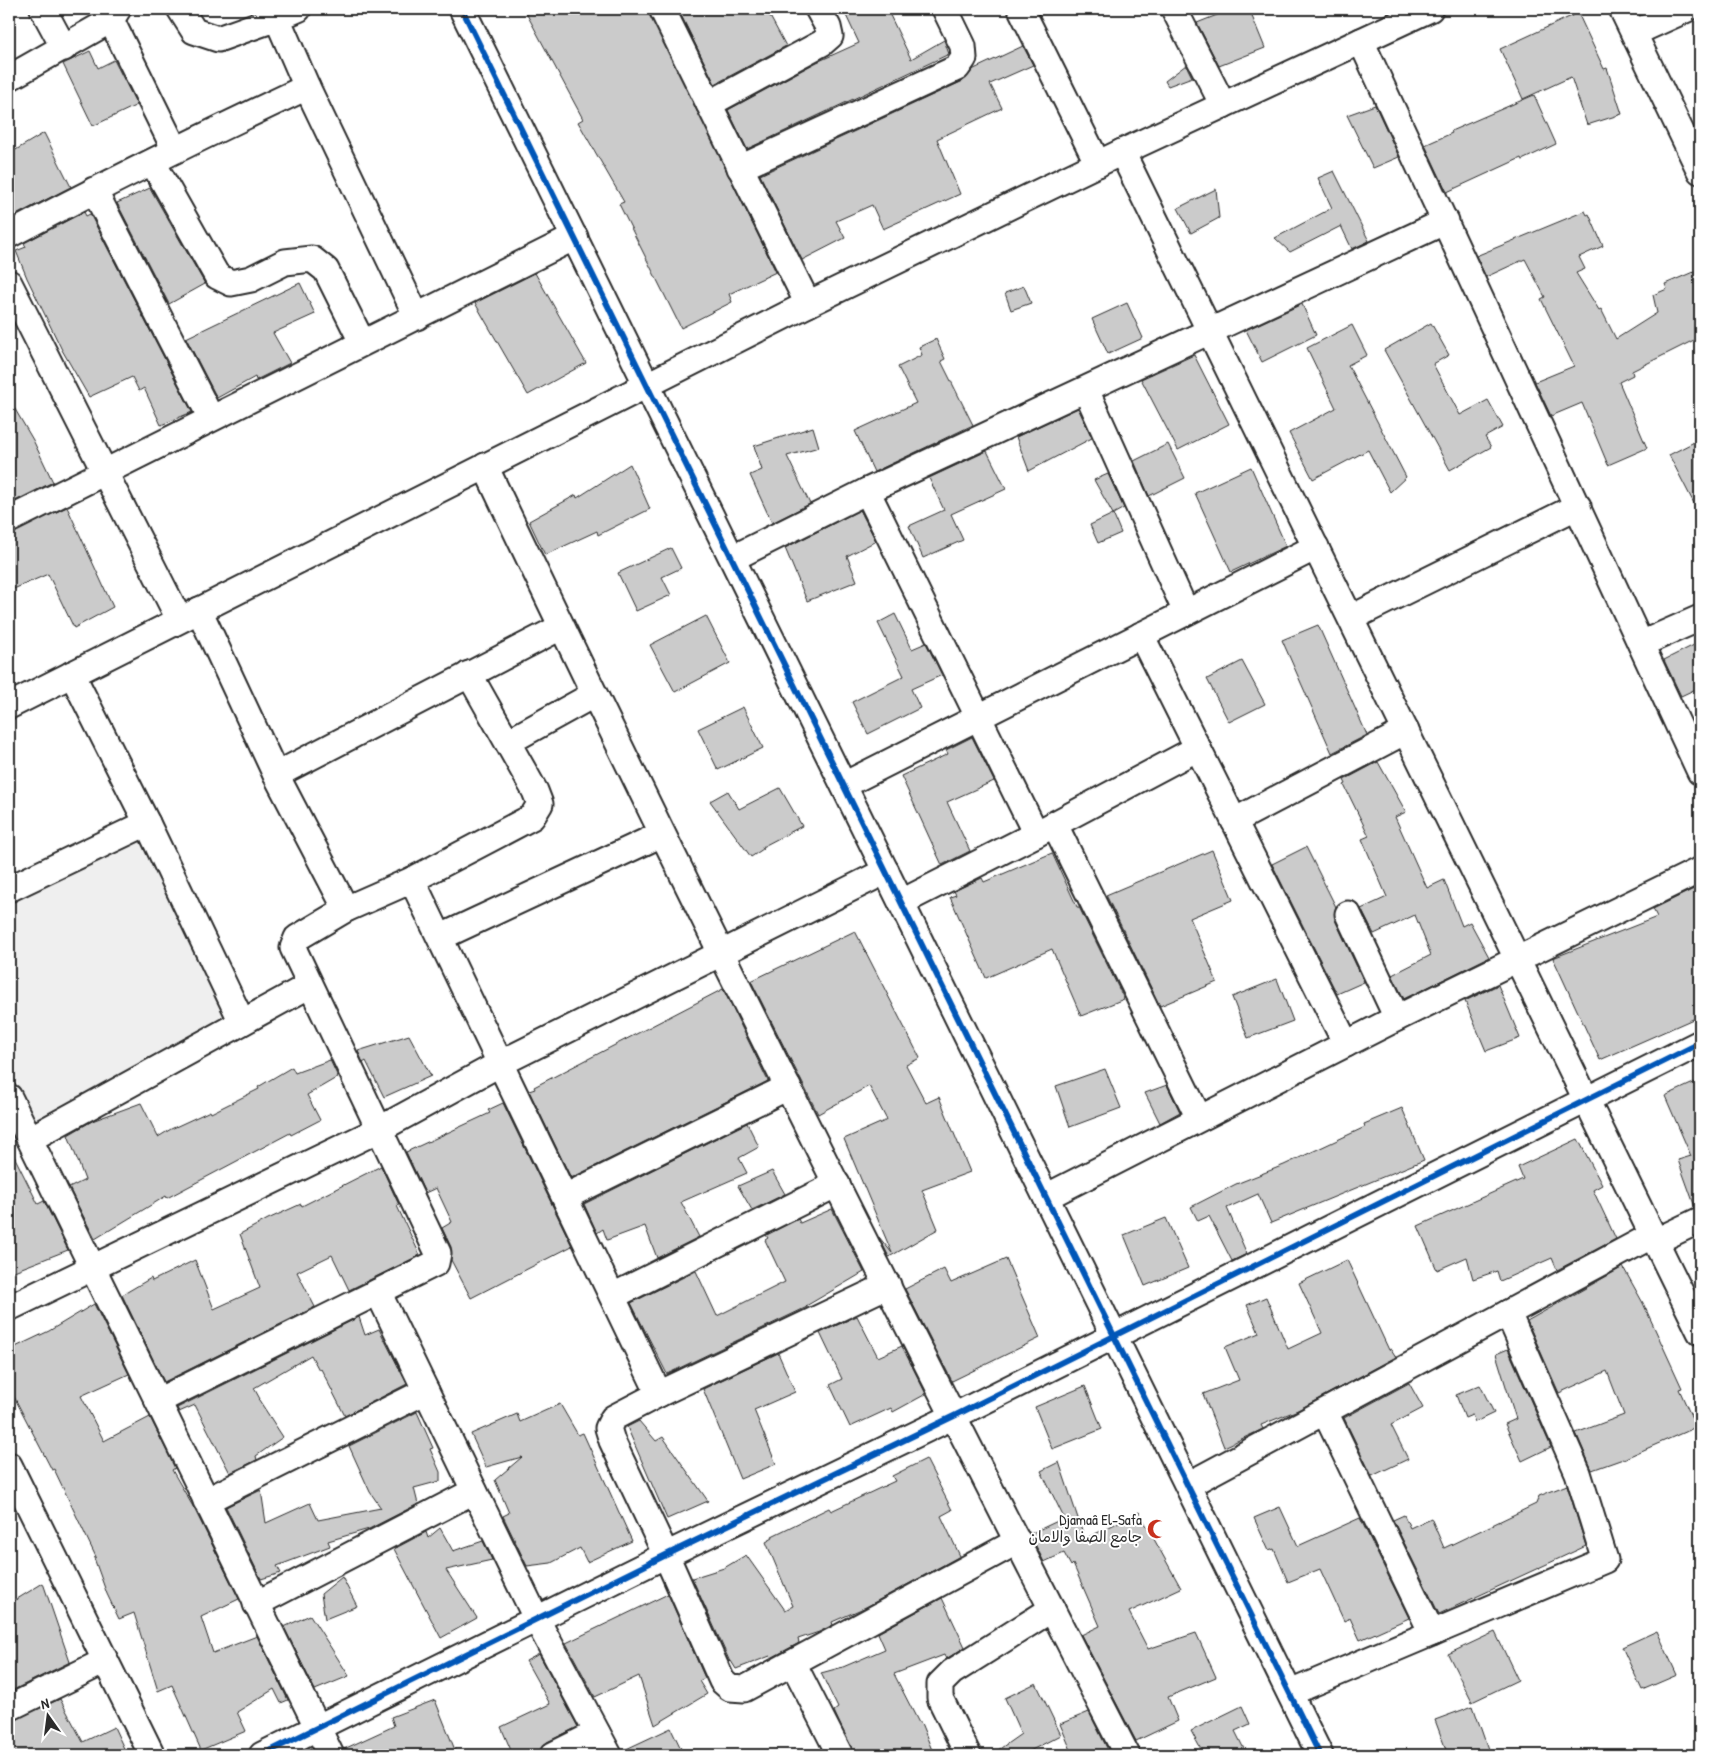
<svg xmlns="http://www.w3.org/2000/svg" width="1709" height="1764" viewBox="0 0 1709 1764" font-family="'Patrick Hand','Playpen Sans Arabic',sans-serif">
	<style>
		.built { fill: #efefef }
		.building { fill: #cbcbcb; stroke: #2b2b2b }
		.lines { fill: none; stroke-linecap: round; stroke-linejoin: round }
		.street-casing { stroke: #2b2b2b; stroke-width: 29 }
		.street { stroke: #fff; stroke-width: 25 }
		.cycleway-casing { stroke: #fff; stroke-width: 9 }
		.cycleway { stroke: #0057b8; stroke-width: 6 }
		.labels { text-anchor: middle; stroke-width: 4; stroke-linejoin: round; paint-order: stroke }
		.poi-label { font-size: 15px; fill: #2b2b2b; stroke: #fff; text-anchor: end }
	</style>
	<rect width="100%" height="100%" fill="#fff"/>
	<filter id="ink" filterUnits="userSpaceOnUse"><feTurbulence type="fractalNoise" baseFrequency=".02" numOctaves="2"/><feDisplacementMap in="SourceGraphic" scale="10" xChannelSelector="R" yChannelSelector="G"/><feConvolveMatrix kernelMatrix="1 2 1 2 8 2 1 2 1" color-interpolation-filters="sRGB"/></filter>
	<g filter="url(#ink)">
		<polygon class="built" points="148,834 233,1022 37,1125 9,1067 9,903"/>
		<g class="building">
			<polygon points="524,9 648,9 776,272 729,294 732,302 681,328 619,204 624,202 578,122 583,119"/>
			<polygon points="678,9 766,9 786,46 715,84"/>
			<polygon points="843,9 887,9 911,59 944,40 949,54 747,149 728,110 817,62 859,43"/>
			<polygon points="1232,9 1249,9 1265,48 1219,66 1197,23"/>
			<polygon points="1578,13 1604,69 1607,68 1622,114 1587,125 1571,77 1523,99 1500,49"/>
			<polygon points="1023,46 1033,65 990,84 1002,108 937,139 960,194 883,229 872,205 836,221 845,238 802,260 760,175 963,81 974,69"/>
			<polygon points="90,51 98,68 114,60 137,105 93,126 63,64"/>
			<polygon points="1186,65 1192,77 1168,86 1165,81"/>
			<polygon points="1534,95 1556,144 1522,160 1521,158 1447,192 1425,145 1452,133 1451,131"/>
			<polygon points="1375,105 1399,157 1373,168 1347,115"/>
			<polygon points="44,133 71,187 12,217 9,212 9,154"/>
			<polygon points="1334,171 1369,241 1352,249 1341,226 1290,252 1275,238 1332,208 1318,178"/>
			<polygon points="150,188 205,284 169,304 117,203"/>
			<polygon points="1216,189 1219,218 1191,233 1178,208"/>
			<polygon points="1585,211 1587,215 1589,214 1603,246 1579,257 1585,269 1576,273 1599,310 1601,309 1616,339 1657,313 1653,295 1667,289 1665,284 1700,269 1700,337 1632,371 1633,375 1619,382 1647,448 1608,465 1582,403 1551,416 1535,382 1574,366 1541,299 1545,297 1525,259 1486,277 1476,256"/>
			<polygon points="84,212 86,216 90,214 192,412 161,425 144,388 139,391 132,377 89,397 62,350 27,278 16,251 26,247 24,243"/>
			<polygon points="535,273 586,363 528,395 475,303"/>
			<polygon points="300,283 315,314 273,333 290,363 256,380 255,377 217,398 186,338"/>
			<polygon points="1024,286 1031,303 1011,310 1005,293"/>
			<polygon points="1127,303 1143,338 1108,354 1092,319"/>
			<polygon points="1302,304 1316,335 1262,362 1246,330"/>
			<polygon points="1431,323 1449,355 1433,364 1460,415 1488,400 1503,427 1485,437 1491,447 1450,470 1384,350"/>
			<polygon points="1352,325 1367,355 1348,365 1406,477 1390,492 1368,450 1313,479 1289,433 1336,408 1307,348"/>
			<polygon points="936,339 945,359 941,361 973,425 874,472 855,431 916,403 898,367 922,355 919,347"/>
			<polygon points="1194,355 1229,424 1178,450 1141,379"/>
			<polygon points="9,399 33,440 53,482 9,504"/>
			<polygon points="1078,408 1092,438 1029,471 1016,437"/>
			<polygon points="813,427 819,447 787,456 810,504 772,523 750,475 762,470 754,446"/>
			<polygon points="1700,439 1700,515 1669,455"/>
			<polygon points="1168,444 1185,478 1149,496 1134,461"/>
			<polygon points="987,451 1006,489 951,514 963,540 923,558 909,526 944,510 929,478"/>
			<polygon points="630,464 650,509 598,535 597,531 545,555 529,521 576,495 577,498"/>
			<polygon points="1251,467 1286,546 1231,572 1195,493"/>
			<polygon points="1108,474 1124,508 1113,514 1094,480"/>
			<polygon points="67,507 113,607 74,628 48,574 9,591 9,534"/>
			<polygon points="860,510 876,541 847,556 857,581 807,601 785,548"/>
			<polygon points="1113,514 1121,533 1098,543 1090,525"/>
			<polygon points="671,548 681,568 662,577 671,595 636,611 618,573"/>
			<polygon points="895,614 912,649 926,643 942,675 911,689 920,708 868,734 852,702 904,676 878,623"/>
			<polygon points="706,616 730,663 675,692 650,645"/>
			<polygon points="1318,625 1367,735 1332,753 1282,640"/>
			<polygon points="1700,642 1700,687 1681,696 1664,660"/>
			<polygon points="1242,661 1265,704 1229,722 1207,679"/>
			<polygon points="743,707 763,748 718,770 698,729"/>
			<polygon points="972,737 994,781 947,802 970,851 942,865 901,776 948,754 946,750"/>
			<polygon points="1378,762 1406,812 1395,817 1427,888 1444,880 1462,926 1470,922 1489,957 1404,999 1392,975 1431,955 1415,915 1374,934 1361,909 1387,897 1362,839 1369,836 1344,785 1346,784 1344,780"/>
			<polygon points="780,788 802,826 762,847 763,849 751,857 710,801 728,791 739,809"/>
			<polygon points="1306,847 1336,907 1335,920 1364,982 1337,994 1272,864"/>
			<polygon points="1212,850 1233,900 1190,918 1217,982 1160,1006 1106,895"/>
			<polygon points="1052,853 1077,907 1079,907 1124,999 1081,1016 1052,949 986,978 950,897 956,895 954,891 982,878 984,882"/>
			<polygon points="1700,886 1700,1016 1600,1060 1553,958 1657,917 1653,909"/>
			<polygon points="855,931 920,1058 906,1065 926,1103 939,1097 970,1172 922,1190 938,1229 889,1257 879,1237 892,1253 844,1139 887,1120 869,1086 818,1114 751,981"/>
			<polygon points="1277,979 1293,1021 1248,1038 1232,997"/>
			<polygon points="1498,985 1520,1038 1486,1051 1465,1001"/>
			<polygon points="723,989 768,1081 571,1178 529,1091 535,1089 534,1087"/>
			<polygon points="409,1035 431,1076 384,1097 366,1061 363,1063 358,1051"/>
			<polygon points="330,1060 338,1077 307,1095 320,1120 291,1135 290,1133 167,1198 166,1196 95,1239 69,1188 85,1180 68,1135 92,1121 141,1103 158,1137 171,1129 210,1111 211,1113 259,1089 258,1087 292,1067 295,1073"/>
			<polygon points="1105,1069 1121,1108 1070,1127 1056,1086"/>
			<polygon points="1700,1080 1700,1206 1695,1207 1678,1160 1691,1156 1665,1096"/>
			<polygon points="1167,1085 1180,1112 1160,1123 1145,1093"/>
			<polygon points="503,1103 572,1246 471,1298 451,1260 451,1247 442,1228 452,1222 436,1188 425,1193 406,1152 490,1113 488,1110"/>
			<polygon points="1402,1108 1424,1160 1271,1223 1258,1194 1227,1208 1247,1254 1232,1261 1209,1216 1198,1221 1191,1207 1236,1184 1284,1165 1365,1127 1364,1124"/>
			<polygon points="747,1123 759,1147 739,1158 747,1173 681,1202 699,1237 657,1258 645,1226 607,1240 603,1229 597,1233 584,1204"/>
			<polygon points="1578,1139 1602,1185 1593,1190 1616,1239 1557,1270 1552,1258 1500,1281 1497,1271 1473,1279 1467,1257 1437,1270 1418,1226 1523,1179 1518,1167"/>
			<polygon points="9,1146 38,1204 44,1201 68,1250 9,1273"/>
			<polygon points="381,1166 399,1205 397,1206 420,1255 349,1290 332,1255 297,1272 315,1307 164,1382 122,1295 151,1278 152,1281 195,1260 214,1309 260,1288 240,1234 268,1219 301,1204 302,1206"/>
			<polygon points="772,1171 785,1194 752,1210 738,1186"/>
			<polygon points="832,1209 864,1272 806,1306 807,1307 667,1374 631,1303 696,1271 717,1316 785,1282 765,1240 768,1238 766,1235 798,1219 800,1223"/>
			<polygon points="1166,1218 1188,1268 1145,1286 1124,1235"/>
			<polygon points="1006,1259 1040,1338 952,1381 905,1289 944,1269 951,1283"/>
			<polygon points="1347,1260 1389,1350 1391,1349 1396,1357 1298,1410 1261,1425 1263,1429 1224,1447 1203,1394 1239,1380 1225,1347 1259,1333 1247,1305 1266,1297 1288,1349 1322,1333 1299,1283"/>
			<polygon points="1623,1267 1643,1303 1682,1388 1679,1389 1696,1427 1623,1459 1592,1470 1576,1433 1624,1415 1607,1371 1559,1393 1527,1321"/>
			<polygon points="94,1304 129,1374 81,1396 104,1441 150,1417 175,1468 172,1470 195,1510 239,1599 201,1617 213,1653 257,1636 288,1700 281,1703 274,1689 237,1712 246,1731 201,1750 172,1685 158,1691 134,1613 119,1619 107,1594 94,1558 96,1557 54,1469 52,1470 9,1387 9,1350 49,1331"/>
			<polygon points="857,1316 878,1357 902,1346 926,1394 893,1412 891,1408 850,1427 830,1385 842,1379 820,1333"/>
			<polygon points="359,1317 365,1335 379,1329 407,1384 345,1416 321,1369 319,1370 311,1355 254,1388 260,1399 259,1400 283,1437 256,1456 257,1460 230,1473 195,1405 179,1412 177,1408"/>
			<polygon points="1508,1349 1551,1447 1522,1461 1505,1424 1516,1419 1496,1354"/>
			<polygon points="778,1353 795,1392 754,1410 776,1464 740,1479 703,1389"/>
			<polygon points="1409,1383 1423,1408 1391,1425 1408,1459 1372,1476 1344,1418"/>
			<polygon points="1480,1385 1494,1413 1475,1422 1472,1415 1465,1418 1456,1395"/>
			<polygon points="1085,1386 1102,1429 1052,1449 1035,1407"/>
			<polygon points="560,1404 578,1435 583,1433 632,1541 587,1562 580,1548 551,1563 527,1566 503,1516 509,1513 495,1480 522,1457 486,1467 471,1434 517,1414 520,1422"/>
			<polygon points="417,1412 433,1448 430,1449 440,1472 440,1481 414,1488 418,1504 369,1529 328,1541 330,1546 277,1566 281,1573 261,1579 226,1507 261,1490 266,1523 310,1503 318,1520 381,1508 370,1492 349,1446"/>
			<polygon points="639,1421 656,1441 663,1437 708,1501 667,1519 627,1427"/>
			<polygon points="926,1459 952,1510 941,1516 960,1556 866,1607 832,1622 833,1625 819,1632 798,1639 799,1643 771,1658 770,1656 736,1669 731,1661 730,1662 692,1578 724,1568 746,1555 785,1610 793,1606 766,1542 773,1538 772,1536 829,1508 831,1511 895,1481 892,1476"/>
			<polygon points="1059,1462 1085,1539 1139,1512 1181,1588 1129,1612 1148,1649 1196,1633 1216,1677 1168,1697 1178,1721 1136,1741 1081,1635 1100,1626 1073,1564 1071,1566 1064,1553 1044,1562 1030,1534 1064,1518 1041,1471"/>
			<polygon points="1567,1485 1586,1546 1439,1614 1393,1520 1404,1515 1410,1528 1431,1518 1444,1548 1536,1504 1539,1496"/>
			<polygon points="1280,1507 1298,1546 1360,1518 1409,1618 1360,1640 1350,1618 1344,1621 1320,1569 1288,1582 1274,1549 1269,1551 1254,1518"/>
			<polygon points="440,1528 453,1551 483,1541 492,1560 446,1570 477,1618 441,1638 394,1549 426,1532 428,1538"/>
			<polygon points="342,1577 357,1606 325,1619 321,1594"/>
			<polygon points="43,1583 70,1662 9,1692 9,1604"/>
			<polygon points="668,1594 705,1678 699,1681 707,1694 655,1725 639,1676 595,1697 566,1643"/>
			<polygon points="942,1598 965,1647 946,1659 944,1655 894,1674 919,1723 921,1723 934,1755 854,1755 834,1711 838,1708 821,1673 843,1667 885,1649 878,1633"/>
			<polygon points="310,1615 349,1676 315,1690 284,1627"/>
			<polygon points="1657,1631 1677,1675 1642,1690 1622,1647"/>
			<polygon points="1495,1632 1518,1680 1472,1702 1448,1654"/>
			<polygon points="539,1654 578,1727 547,1742 540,1751 531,1755 513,1755 501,1727 550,1704 526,1661"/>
			<polygon points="1036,1683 1061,1735 1022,1755 991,1755 1021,1734 1005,1698"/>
			<polygon points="60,1699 83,1742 114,1727 127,1755 9,1755 9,1722"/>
			<polygon points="435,1700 457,1755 345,1755 344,1749 394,1726 391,1717"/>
			<polygon points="1242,1706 1250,1724 1235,1731 1247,1755 1204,1755 1191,1731"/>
			<polygon points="1473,1706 1490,1755 1448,1755 1435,1720"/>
			<polygon points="1089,1712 1108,1750 1097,1755 1073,1755 1060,1724"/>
			<polygon points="671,1728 684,1755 623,1755 622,1751"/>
		</g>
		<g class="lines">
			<defs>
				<g id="street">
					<polyline points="43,9 64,48"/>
					<polyline points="180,9 194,31 218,39 277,18"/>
					<polyline points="298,9 277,18 307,87 417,317"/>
					<polyline points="462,9 1320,1755"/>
					<polyline points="662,9 808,304"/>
					<polyline points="1021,9 1098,164"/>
					<polyline points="1174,9 1223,105"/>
					<polyline points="1622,9 1700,171"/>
					<polyline points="111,20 175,150"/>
					<polyline points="1634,33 1687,9"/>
					<polyline points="1361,41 1700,772"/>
					<polyline points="9,78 111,20 118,9"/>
					<polyline points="709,104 822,43 830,36 828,27 818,9"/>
					<polyline points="1122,152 1700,1332"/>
					<polyline points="153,163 217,276 231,283 251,279 285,262 312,259 326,270 362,342"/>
					<polyline points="740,168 957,68 964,58 963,46 945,9"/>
					<polyline points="94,190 211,418"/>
					<path d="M9 235C107 183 207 134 307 87"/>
					<polyline points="9,283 179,619"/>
					<polyline points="1086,390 1186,612"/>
					<path d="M485 466C691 900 907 1329 1127 1755"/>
					<polyline points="867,491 1036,834"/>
					<polyline points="9,520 575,237"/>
					<polyline points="733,558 867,491 1446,221"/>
					<polyline points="199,610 276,775 346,909"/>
					<polyline points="1351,618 1578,506"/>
					<polyline points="1141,635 1346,1044"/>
					<polyline points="1641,644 1700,618"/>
					<polyline points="72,674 147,823 242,1022"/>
					<polyline points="9,706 808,304 1122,152 1430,9"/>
					<polyline points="508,742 593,695"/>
					<polyline points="276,775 561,627"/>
					<polyline points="844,785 1316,547"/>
					<polyline points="1234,821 1406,731"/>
					<polyline points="1055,825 1199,1118"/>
					<polyline points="412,880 659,1394"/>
					<polyline points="9,889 147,823"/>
					<polyline points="902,902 1036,834 1198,748"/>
					<polyline points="1348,914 1397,1018"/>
					<polyline points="441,937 662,834"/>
					<polyline points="9,1097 331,1755"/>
					<polyline points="30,1139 310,985"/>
					<polyline points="565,1197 788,1087"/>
					<polyline points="1046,1197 1397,1018 1700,870"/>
					<polyline points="1656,1241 1700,1220"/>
					<polyline points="888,1285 659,1394 613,1418 608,1428 612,1441 666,1555 722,1681 730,1688 744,1689 1018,1541"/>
					<polyline points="378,1292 537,1620 609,1755"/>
					<polyline points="613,1296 837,1184"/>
					<polyline points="9,1308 378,1130 501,1063 886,871"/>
					<polyline points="158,1401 436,1263 438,1253 293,948 297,938 346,909 412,880 532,817 540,804 535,791 469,674"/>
					<polyline points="1325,1412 1432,1633"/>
					<polyline points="9,1465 152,1755"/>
					<polyline points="1188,1485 1653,1235"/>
					<polyline points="206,1501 426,1391"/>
					<polyline points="256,1604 474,1491"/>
					<polyline points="793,1663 840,1755"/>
					<polyline points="1290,1693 1605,1560 1578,1473 1508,1313"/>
					<polyline points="9,1708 105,1661"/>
					<polyline points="262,1755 666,1555 954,1416 1700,1043"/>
					<polyline points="553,1755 597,1733"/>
					<polyline points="968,1755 940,1698 940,1684 952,1672 1052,1609"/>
				</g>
			</defs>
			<use href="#street" class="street-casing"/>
			<use href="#street" class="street"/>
			<defs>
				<g id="cycleway">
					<polyline points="462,9 1320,1755"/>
					<polyline points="262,1755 666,1555 954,1416 1700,1043"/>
				</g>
			</defs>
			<use href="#cycleway" class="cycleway-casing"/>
			<use href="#cycleway" class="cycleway"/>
		</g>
	</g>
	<defs>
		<symbol id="mosque-bare" viewBox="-9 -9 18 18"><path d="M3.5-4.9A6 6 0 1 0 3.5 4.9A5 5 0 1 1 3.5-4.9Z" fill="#c8321e" stroke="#fff" stroke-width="2.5" paint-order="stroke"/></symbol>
	</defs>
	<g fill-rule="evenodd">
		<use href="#mosque-bare" x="1143" y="1515" width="28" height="28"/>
	</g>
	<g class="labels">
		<g class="poi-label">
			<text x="1142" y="1525">Djamaâ El-Safa<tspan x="1142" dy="17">جامع الصفا والامان</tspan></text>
		</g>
	</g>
	<rect width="1709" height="1764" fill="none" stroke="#fff" stroke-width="30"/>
	<rect x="15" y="15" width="1679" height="1734" fill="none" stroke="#2b2b2b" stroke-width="2" filter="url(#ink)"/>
	<g transform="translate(48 1716) rotate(346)" stroke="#ffffff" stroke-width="4" paint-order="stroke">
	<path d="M0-4L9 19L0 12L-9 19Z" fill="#2b2b2b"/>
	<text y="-8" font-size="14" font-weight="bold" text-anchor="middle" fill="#2b2b2b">N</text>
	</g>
</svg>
